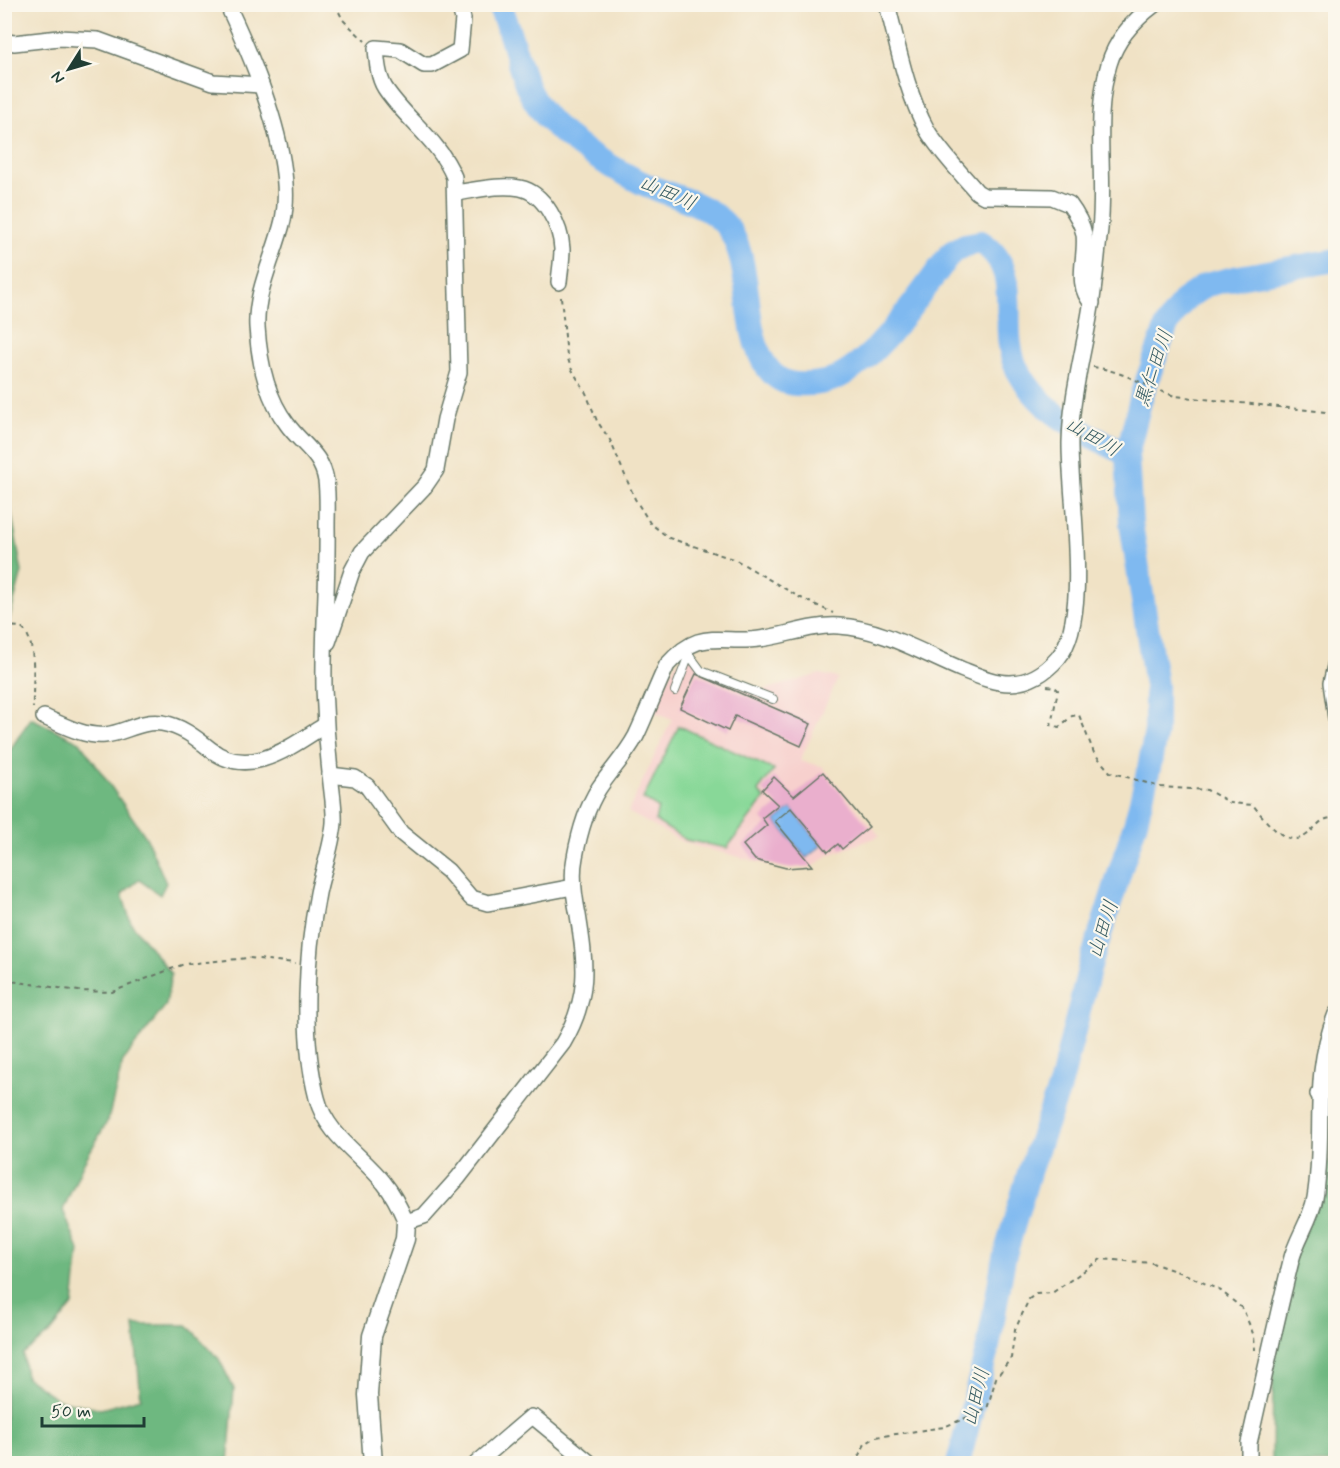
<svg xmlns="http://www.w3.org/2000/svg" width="1340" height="1468" viewBox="0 0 1340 1468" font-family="Mynerve,'Klee One',sans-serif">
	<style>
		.built { fill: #f7d0cd }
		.green { fill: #88d898; stroke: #548a66; stroke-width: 1.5 }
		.forest { fill: #6eb880; stroke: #467a5a; stroke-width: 1.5 }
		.water { fill: #7fb9f0; stroke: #4f7b92; stroke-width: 1.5 }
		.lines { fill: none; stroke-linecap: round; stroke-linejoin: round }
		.river { stroke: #7fb9f0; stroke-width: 24 }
		.building { fill: #eaafcd }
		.service-casing { stroke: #687767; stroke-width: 10 }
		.minor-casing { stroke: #687767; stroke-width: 18 }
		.tertiary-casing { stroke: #687767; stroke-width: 21 }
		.path { stroke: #687767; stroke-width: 2; stroke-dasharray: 4.5 4.5; stroke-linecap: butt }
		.service { stroke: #fff; stroke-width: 8 }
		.minor { stroke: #fff; stroke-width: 15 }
		.tertiary { stroke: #fff; stroke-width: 18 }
		.labels { text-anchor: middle; stroke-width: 4.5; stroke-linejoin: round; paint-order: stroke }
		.water-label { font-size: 20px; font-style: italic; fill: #375c63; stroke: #fbf7ec }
	</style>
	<rect width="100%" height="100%" fill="#fbf7ec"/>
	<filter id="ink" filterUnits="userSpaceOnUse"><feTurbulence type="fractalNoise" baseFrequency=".0167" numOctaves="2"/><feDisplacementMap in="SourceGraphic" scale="12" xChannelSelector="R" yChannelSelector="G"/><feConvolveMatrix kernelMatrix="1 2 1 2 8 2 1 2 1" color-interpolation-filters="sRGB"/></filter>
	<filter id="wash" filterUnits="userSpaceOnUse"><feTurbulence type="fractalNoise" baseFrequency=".008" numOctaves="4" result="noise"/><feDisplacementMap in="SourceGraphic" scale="24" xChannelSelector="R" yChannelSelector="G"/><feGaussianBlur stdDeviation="1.35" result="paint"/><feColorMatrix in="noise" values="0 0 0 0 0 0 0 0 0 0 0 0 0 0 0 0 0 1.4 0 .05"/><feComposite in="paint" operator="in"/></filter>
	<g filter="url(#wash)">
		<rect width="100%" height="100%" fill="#f0e2c5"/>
		<polygon class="built" points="692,651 706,671 764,690 820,674 838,678 800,761 822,766 880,836 829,855 812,867 787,869 684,843 628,812 672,719 652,711 674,666"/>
		<polygon class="green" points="679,726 774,770 758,791 765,798 727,848 686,840 655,821 658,808 643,799"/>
		<g class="forest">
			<polygon points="5,477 22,572 5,635 4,635"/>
			<polygon points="31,718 80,742 146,837 166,883 160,895 139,880 122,894 131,923 171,974 166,1005 123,1061 108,1120 83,1164 63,1210 79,1250 73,1305 51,1332 23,1354 26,1377 59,1400 101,1409 141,1398 134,1325 187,1325 219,1359 234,1389 228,1463 5,1463 4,759"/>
			<polygon points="1335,1156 1335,1463 1272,1464 1273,1367 1290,1269 1326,1164"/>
		</g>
		<polygon class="water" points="791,808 822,845 806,858 775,821"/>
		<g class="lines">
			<g class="river">
				<path d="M498 4C511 30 516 59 527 86 546 132 598 160 640 182 666 195 699 200 721 220 748 244 745 300 753 333 758 356 770 383 796 384 811 385 830 383 844 374 884 351 923 289 952 252L965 245 981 242C1027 272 996 327 1017 369 1042 416 1084 431 1127 455"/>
				<polyline points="958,1464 989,1342 1004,1258 1030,1169 1061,1083 1090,966 1136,821 1149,768 1156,731 1156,686 1131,523 1127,455 1142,394 1167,325 1184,300 1206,285 1239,277 1336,260"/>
			</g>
		</g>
		<g id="blocks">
			<g class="building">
				<polygon points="696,674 811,724 801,746 735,716 728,731 680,708"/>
				<polygon points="823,772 869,827 842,849 838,844 828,852 791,808 775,821 812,866 786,868 755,860 743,845 767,825 762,818 778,805 762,790 774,777 794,796"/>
			</g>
		</g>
	</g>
	<g filter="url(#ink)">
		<use href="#blocks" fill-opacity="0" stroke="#687767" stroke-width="1.5"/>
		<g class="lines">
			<defs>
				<g id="service">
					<polyline points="690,656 701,671 773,699"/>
					<polyline points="675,691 689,655"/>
				</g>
				<g id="minor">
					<path d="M227 4C253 59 296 160 283 220 275 255 255 291 257 327 259 360 266 397 287 424 301 444 322 454 326 481 328 496 327 512 327 527 328 581 323 634 324 688 325 716 327 744 330 772 331 789 335 807 334 823 332 847 323 869 318 893 306 954 301 1037 317 1098 326 1135 362 1155 384 1183 394 1195 400 1208 406 1222L424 1216 458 1178 563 1043C590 997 586 965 578 915 574 896 571 876 575 857 579 835 587 807 599 788 611 770 626 755 636 736 647 713 656 688 667 665 696 633 709 640 746 640 778 640 807 624 839 626 881 628 924 654 963 670 978 676 994 683 1010 683 1029 683 1046 672 1058 658 1092 618 1069 494 1070 442 1071 396 1084 351 1091 306 1095 280 1097 254 1100 229 1106 175 1093 117 1109 64 1116 40 1135 19 1155 4"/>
					<path d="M887 4C898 46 906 92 927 130 940 152 960 172 977 192L984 196 1052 197 1069 204C1075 212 1082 224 1084 234 1087 257 1074 285 1092 303"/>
					<polyline points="4,41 14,43 59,38 98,40 213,82 261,85"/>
					<path d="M456 193C477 190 500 184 520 188 545 193 561 227 562 249 562 260 560 271 559 282"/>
					<path d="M328 642 352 571 362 552 425 486 436 470 445 419 459 372 454 177C439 140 406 120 385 88 378 77 377 61 376 48L400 50 424 65H432L460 50 463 19 459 4"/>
					<polyline points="1336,662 1331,683 1336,718"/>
					<path d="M44 717C63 725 84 737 105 735 125 733 140 720 162 723 181 726 195 737 210 749 249 780 290 747 325 725"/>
					<polyline points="330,775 355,778 367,786 401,833 448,871 471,898 488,903 573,887"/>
					<polyline points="1318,1094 1336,1088"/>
					<polyline points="476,1464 531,1417 535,1418 591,1464"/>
					<path d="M1249 1464V1443C1263 1382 1276 1321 1291 1261 1296 1239 1311 1220 1315 1198 1326 1132 1310 1080 1336 1014"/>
				</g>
				<polyline id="tertiary" points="373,1464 368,1395 372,1336 405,1239 406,1222"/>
			</defs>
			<use href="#service" class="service-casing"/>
			<use href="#minor" class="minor-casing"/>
			<use href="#tertiary" class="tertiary-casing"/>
			<g class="path">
				<polyline points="335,4 343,20 365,41"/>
				<polyline points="561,297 567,356 571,368 586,393 597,421 610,440 635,499 650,523 669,538 736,560 799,597 833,613"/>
				<path d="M1093 367C1124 371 1146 387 1175 396L1336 413"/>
				<path d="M4 626C8 627 15 626 19 627 39 634 32 690 33 708"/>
				<path d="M1047 686 1055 687 1058 690 1051 725 1059 727 1072 716 1079 715 1094 753 1110 772 1160 787 1207 790 1231 803 1253 805C1263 817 1285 849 1305 836 1317 828 1319 817 1336 818"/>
				<polyline points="4,980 79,991 112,992 184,964 249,958 295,963"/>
				<polyline points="854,1464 865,1444 876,1437 944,1427 987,1409 996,1378 1011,1358 1015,1330 1029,1299 1036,1294 1052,1293 1101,1259 1152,1263 1187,1275 1221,1291 1243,1309 1254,1336 1255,1350"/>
			</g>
			<use href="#service" class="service"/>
			<use href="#minor" class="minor"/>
			<use href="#tertiary" class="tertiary"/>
		</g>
	</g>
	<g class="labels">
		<g class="water-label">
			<text transform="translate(668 192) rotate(24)" y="7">山田川</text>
			<text transform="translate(1153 368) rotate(-71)" y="7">黒仁田川</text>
			<text transform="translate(1093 436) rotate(30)" y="7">山田川</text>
			<text transform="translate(1102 929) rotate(-72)" y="7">山田川</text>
			<text transform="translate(975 1397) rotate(-76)" y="7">山田川</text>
		</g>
	</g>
	<rect width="1340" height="1468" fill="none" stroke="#fbf7ec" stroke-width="24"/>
	<g transform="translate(69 69) rotate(233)" stroke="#fbf7ec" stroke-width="4.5" paint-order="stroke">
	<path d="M0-4.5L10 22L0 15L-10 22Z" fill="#1f3d34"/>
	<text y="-9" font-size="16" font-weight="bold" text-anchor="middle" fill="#1f3d34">N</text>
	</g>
	<path d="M42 1417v9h102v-9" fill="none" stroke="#1f3d34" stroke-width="3"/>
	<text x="51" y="1417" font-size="18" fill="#1f3d34" stroke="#fbf7ec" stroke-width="4.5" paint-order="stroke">50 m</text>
</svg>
